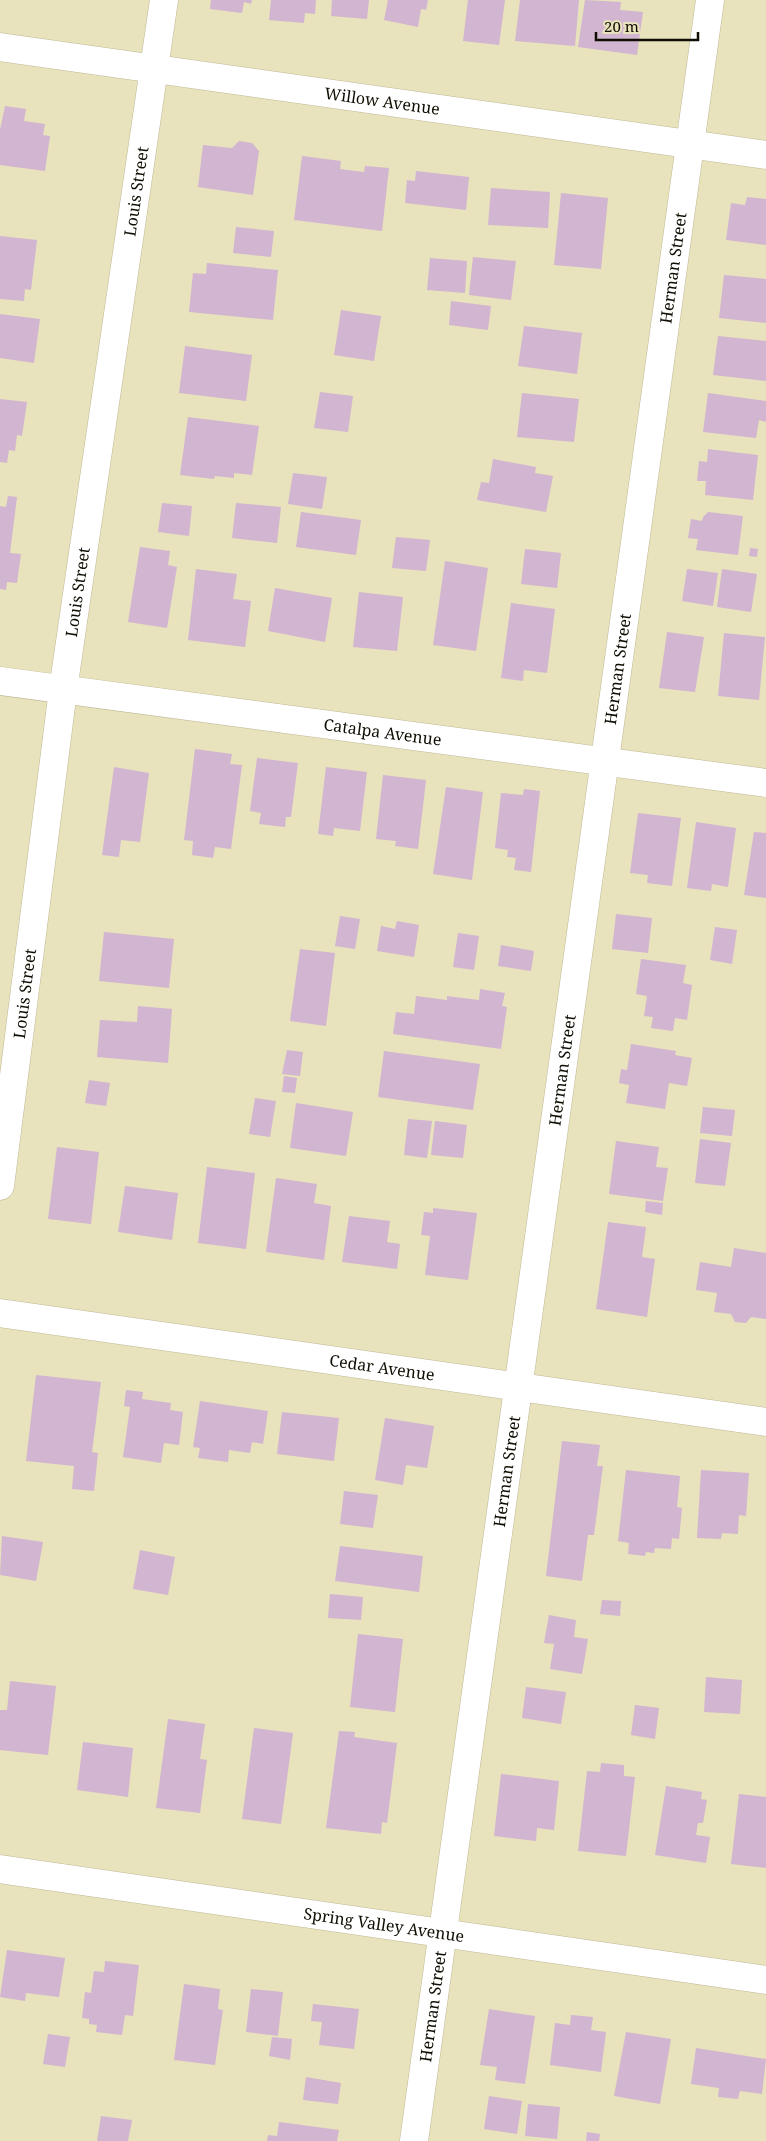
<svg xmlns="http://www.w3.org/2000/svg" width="766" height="2141" viewBox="0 0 766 2141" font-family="'Noto Serif',serif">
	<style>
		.building { fill: #d2b5d0 }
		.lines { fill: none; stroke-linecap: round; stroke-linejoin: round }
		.minor-casing { stroke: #bfb995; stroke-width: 29 }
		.minor { stroke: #fff; stroke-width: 28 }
		.labels { text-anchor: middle; stroke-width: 4.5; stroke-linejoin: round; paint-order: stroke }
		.street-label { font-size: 16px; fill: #100e03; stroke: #e8e2bd }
	</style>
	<rect width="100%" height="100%" fill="#e8e2bd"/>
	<g class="building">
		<polygon points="211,0 252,0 251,4 244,2 242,13 210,9"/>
		<polygon points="271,0 316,0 315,14 305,13 304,23 269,20"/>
		<polygon points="332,0 369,0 367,19 331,16"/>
		<polygon points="388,0 428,0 426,10 421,9 418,27 384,20"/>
		<polygon points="468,0 505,0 499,45 463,41"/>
		<polygon points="520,0 579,0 575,46 515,41"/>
		<polygon points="585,0 621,2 620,10 643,12 637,55 578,47"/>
		<polygon points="5,106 26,109 24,121 45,124 43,135 50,136 45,171 0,165 0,130"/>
		<polygon points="239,141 252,143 259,151 253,195 198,187 203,145 232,148"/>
		<polygon points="302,156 341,161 340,169 364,172 365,166 389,168 382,231 294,220"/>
		<polygon points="416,171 469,177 466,210 405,203 407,180 415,181"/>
		<polygon points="491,188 550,192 548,228 488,225"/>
		<polygon points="561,193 608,198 601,269 554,265"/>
		<polygon points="747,197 766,199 766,245 726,240 731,203 745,205"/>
		<polygon points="236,227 274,231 271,257 233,253"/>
		<polygon points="0,236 37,240 31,290 25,289 24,301 0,299"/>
		<polygon points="473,257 516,261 511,300 469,295"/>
		<polygon points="430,258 467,261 465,293 427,290"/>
		<polygon points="207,263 278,270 273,320 189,312 193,273 206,274"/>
		<polygon points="724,275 766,279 766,323 719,318"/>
		<polygon points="451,301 491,306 488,330 449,325"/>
		<polygon points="341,310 381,316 374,361 334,355"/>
		<polygon points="0,314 40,319 34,363 0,358"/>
		<polygon points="524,326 582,333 577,374 518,366"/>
		<polygon points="718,336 766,341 766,381 713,375"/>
		<polygon points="185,346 252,355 246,401 179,393"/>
		<polygon points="320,392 353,396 348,432 314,428"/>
		<polygon points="522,393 579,399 574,442 517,437"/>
		<polygon points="708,393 766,401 766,422 759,420 756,438 703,432"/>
		<polygon points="0,399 27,402 22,436 17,435 15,451 9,450 7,463 0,462"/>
		<polygon points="188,417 259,426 252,475 234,473 234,478 215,476 214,479 180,475"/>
		<polygon points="708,449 758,455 753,500 705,495 706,481 697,481 699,461 707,462"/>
		<polygon points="493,459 536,467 535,473 553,476 546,512 477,500 481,482 489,483"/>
		<polygon points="293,473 327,477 322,509 288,504"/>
		<polygon points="8,496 17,497 10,553 21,554 17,583 7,582 6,590 0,589 0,506 6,507"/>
		<polygon points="162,503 192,506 189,536 158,532"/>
		<polygon points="236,503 281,507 277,543 232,538"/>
		<polygon points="301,512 361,520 356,555 296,547"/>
		<polygon points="708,512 743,516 738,555 696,550 698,539 688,538 691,519 702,521 703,517"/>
		<polygon points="396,537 430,540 426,571 392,568"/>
		<polygon points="140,547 170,551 168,565 177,567 167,628 128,622"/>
		<polygon points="750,548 758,549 757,557 749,556"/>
		<polygon points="525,549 561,553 557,588 521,584"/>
		<polygon points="445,561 488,568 476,651 433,645"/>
		<polygon points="196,569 237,574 233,599 251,601 245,647 188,640"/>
		<polygon points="687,569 718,573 713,606 682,601"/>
		<polygon points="722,569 757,574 751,612 717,607"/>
		<polygon points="275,588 332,598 325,642 268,631"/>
		<polygon points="359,592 403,597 397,651 353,647"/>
		<polygon points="511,603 555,609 547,673 524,670 523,681 501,678"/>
		<polygon points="667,632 704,637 695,692 659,688"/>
		<polygon points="724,633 765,637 759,700 718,696"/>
		<polygon points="195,749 232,754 230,764 242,765 231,849 215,847 213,858 192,855 193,841 184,840"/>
		<polygon points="257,758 298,763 291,817 286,817 285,827 259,824 261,813 250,811"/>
		<polygon points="114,767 149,773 140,842 121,840 119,857 102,855"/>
		<polygon points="326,767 367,772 360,831 334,828 333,836 318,834"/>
		<polygon points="383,775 426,780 418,849 395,846 396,841 376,839"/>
		<polygon points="446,787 483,792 472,880 433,874"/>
		<polygon points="524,789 540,791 531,872 514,870 516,858 507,857 508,850 495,848 501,793 523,795"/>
		<polygon points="638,813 681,818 672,886 647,883 648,875 630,873"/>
		<polygon points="696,822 736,828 728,887 712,884 711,891 687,888"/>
		<polygon points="754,832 766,833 766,898 744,895"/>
		<polygon points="616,914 652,918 648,953 612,949"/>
		<polygon points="340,916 360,919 355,949 335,946"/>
		<polygon points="397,921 419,925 414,957 377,951 381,926 395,929"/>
		<polygon points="715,927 737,930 732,964 710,960"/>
		<polygon points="104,932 174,939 169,988 99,981"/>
		<polygon points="458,933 479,936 474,970 453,967"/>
		<polygon points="501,945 534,951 531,971 498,966"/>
		<polygon points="300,949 335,953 326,1026 290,1021"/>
		<polygon points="641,959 686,965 683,983 692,985 687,1020 675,1018 673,1031 651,1028 653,1017 644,1016 647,996 636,994"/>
		<polygon points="480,989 505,993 502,1006 507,1007 501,1049 393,1034 396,1012 414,1014 416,996 447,1000 447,996 479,1000"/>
		<polygon points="138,1006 172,1009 168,1063 97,1057 100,1020 137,1022"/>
		<polygon points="631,1044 676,1051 675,1055 692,1058 687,1086 669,1083 665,1109 626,1103 629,1085 619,1083 621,1069 627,1070"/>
		<polygon points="287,1050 303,1052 300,1076 282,1074"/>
		<polygon points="384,1051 480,1064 473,1110 378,1097"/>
		<polygon points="284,1076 297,1078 295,1093 282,1092"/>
		<polygon points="89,1080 110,1083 106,1106 85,1103"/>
		<polygon points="255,1098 276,1101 270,1137 249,1134"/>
		<polygon points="296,1103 353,1112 346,1156 290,1148"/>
		<polygon points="703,1107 735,1110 732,1136 700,1133"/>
		<polygon points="408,1119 432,1121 427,1158 404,1155"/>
		<polygon points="435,1121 467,1125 463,1158 431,1155"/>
		<polygon points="700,1139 731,1143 725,1186 695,1183"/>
		<polygon points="616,1141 659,1147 656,1167 668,1168 663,1201 609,1194"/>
		<polygon points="57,1147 99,1152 91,1224 48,1219"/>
		<polygon points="207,1167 255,1173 246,1249 198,1243"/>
		<polygon points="276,1178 317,1184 314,1203 331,1206 324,1260 266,1252"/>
		<polygon points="125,1186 178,1193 172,1240 118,1232"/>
		<polygon points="646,1201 663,1203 662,1215 645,1212"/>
		<polygon points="433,1208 477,1213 468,1280 425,1275 430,1236 421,1235 424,1212 433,1213"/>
		<polygon points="349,1216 390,1221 387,1242 400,1244 397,1269 342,1262"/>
		<polygon points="608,1222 646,1227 642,1257 655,1259 647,1317 596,1309"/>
		<polygon points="734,1248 766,1253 766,1319 751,1317 746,1323 735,1322 731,1314 714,1312 717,1293 696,1290 700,1262 731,1267"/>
		<polygon points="36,1375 101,1382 92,1452 98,1453 94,1491 72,1489 74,1466 26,1461"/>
		<polygon points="126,1390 143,1392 142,1399 171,1403 170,1410 183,1412 179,1445 164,1443 161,1463 123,1457 130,1407 124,1406"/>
		<polygon points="200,1401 268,1411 263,1444 252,1442 250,1453 229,1450 228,1462 198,1458 200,1448 193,1447"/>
		<polygon points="282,1412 339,1418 334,1461 277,1454"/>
		<polygon points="385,1418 434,1426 427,1468 406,1465 403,1485 375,1480"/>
		<polygon points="562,1441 600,1445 597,1466 603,1466 594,1535 588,1535 582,1581 546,1576"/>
		<polygon points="626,1470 680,1476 677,1507 682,1508 679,1539 672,1538 671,1549 655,1548 654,1553 646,1552 645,1556 628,1554 629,1543 618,1541"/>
		<polygon points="701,1470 749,1473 746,1516 739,1515 738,1534 722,1533 721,1539 697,1538"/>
		<polygon points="344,1491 378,1495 373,1528 340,1524"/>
		<polygon points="2,1536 43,1542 36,1581 0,1575"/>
		<polygon points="340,1546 423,1556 419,1592 335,1581"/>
		<polygon points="140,1550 175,1557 168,1595 133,1589"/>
		<polygon points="330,1594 363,1597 361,1620 328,1618"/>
		<polygon points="602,1600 621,1601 620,1616 600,1614"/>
		<polygon points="549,1615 576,1620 574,1637 588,1639 582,1674 550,1669 554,1644 544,1643"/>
		<polygon points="358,1634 403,1639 395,1712 350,1707"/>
		<polygon points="706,1677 742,1680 740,1714 704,1712"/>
		<polygon points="10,1681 56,1686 48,1755 0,1750 0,1710 7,1710"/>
		<polygon points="526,1687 566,1692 561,1724 522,1718"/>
		<polygon points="635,1705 659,1708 655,1739 631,1735"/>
		<polygon points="168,1719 205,1724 200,1759 207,1760 200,1813 156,1808"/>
		<polygon points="254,1728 293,1733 281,1824 242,1819"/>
		<polygon points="339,1731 355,1732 354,1737 397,1743 387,1823 382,1822 381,1834 326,1828"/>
		<polygon points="83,1742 133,1748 128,1797 77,1790"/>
		<polygon points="601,1763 624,1765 624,1776 635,1777 626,1856 578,1851 587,1771 600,1772"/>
		<polygon points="501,1774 559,1781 554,1830 537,1828 536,1841 494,1836"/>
		<polygon points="666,1786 702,1792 701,1799 707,1800 703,1823 698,1823 696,1835 710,1837 706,1863 655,1855"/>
		<polygon points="739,1794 766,1797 766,1868 731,1864"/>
		<polygon points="7,1950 65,1958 59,1997 26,1993 25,2001 0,1997"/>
		<polygon points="105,1961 139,1965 133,2016 125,2015 122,2035 96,2032 97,2025 89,2024 89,2019 82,2018 85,1992 91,1993 94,1971 104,1972"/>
		<polygon points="184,1984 220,1989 218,2009 223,2010 215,2065 174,2060"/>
		<polygon points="251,1989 283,1992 278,2036 246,2032"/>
		<polygon points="313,2004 359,2009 354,2049 319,2045 322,2022 311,2021"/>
		<polygon points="489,2009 535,2016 525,2084 495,2080 497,2067 480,2065"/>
		<polygon points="571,2015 593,2017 591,2030 606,2032 601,2072 550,2065 555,2023 570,2025"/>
		<polygon points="626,2032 671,2039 660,2104 614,2096"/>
		<polygon points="48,2034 70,2037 65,2067 43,2064"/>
		<polygon points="272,2037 292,2039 290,2060 269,2056"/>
		<polygon points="696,2048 766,2059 762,2094 740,2091 738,2099 718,2097 719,2088 691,2084"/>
		<polygon points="306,2077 341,2083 338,2104 303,2100"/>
		<polygon points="489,2096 522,2101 517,2134 484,2129"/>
		<polygon points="528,2104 560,2107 557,2139 525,2136"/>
		<polygon points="101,2116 132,2120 128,2141 97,2141"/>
		<polygon points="279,2122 339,2130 337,2141 267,2141 268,2135 277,2136"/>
		<polygon points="587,2132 600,2134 599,2141 586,2141"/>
	</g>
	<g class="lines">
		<defs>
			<g id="minor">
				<path id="s1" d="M0 47 766 155"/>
				<path id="s2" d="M0 681 766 783"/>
				<path id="s3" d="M0 1186 63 690 164 0"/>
				<path id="s4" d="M0 1313 766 1422"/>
				<path id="s5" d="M0 1869 766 1980"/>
				<path id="s6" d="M414 2141 710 0"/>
			</g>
		</defs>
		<use href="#minor" class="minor-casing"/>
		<use href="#minor" class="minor"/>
	</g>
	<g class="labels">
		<g class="street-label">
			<text dy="6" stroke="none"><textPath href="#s1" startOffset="386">Willow Avenue</textPath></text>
			<text dy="6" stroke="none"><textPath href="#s3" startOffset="1004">Louis Street</textPath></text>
			<text dy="6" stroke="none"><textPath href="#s6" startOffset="1891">Herman Street</textPath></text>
			<text dy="6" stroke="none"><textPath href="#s3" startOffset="599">Louis Street</textPath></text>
			<text dy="6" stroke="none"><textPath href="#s6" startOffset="1486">Herman Street</textPath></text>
			<text dy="6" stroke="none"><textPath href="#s2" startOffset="386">Catalpa Avenue</textPath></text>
			<text dy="6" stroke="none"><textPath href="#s3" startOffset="194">Louis Street</textPath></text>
			<text dy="6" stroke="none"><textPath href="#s6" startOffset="1081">Herman Street</textPath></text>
			<text dy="6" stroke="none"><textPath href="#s4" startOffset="386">Cedar Avenue</textPath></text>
			<text dy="6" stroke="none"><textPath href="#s6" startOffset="676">Herman Street</textPath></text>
			<text dy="6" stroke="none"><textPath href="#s5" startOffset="388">Spring Valley Avenue</textPath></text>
			<text dy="6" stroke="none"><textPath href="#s6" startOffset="136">Herman Street</textPath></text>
		</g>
	</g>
	<path d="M596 32v8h102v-8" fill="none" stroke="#100e03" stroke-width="2.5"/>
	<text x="604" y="32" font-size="15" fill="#100e03" stroke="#e8e2bd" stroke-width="4" paint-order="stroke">20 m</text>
</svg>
